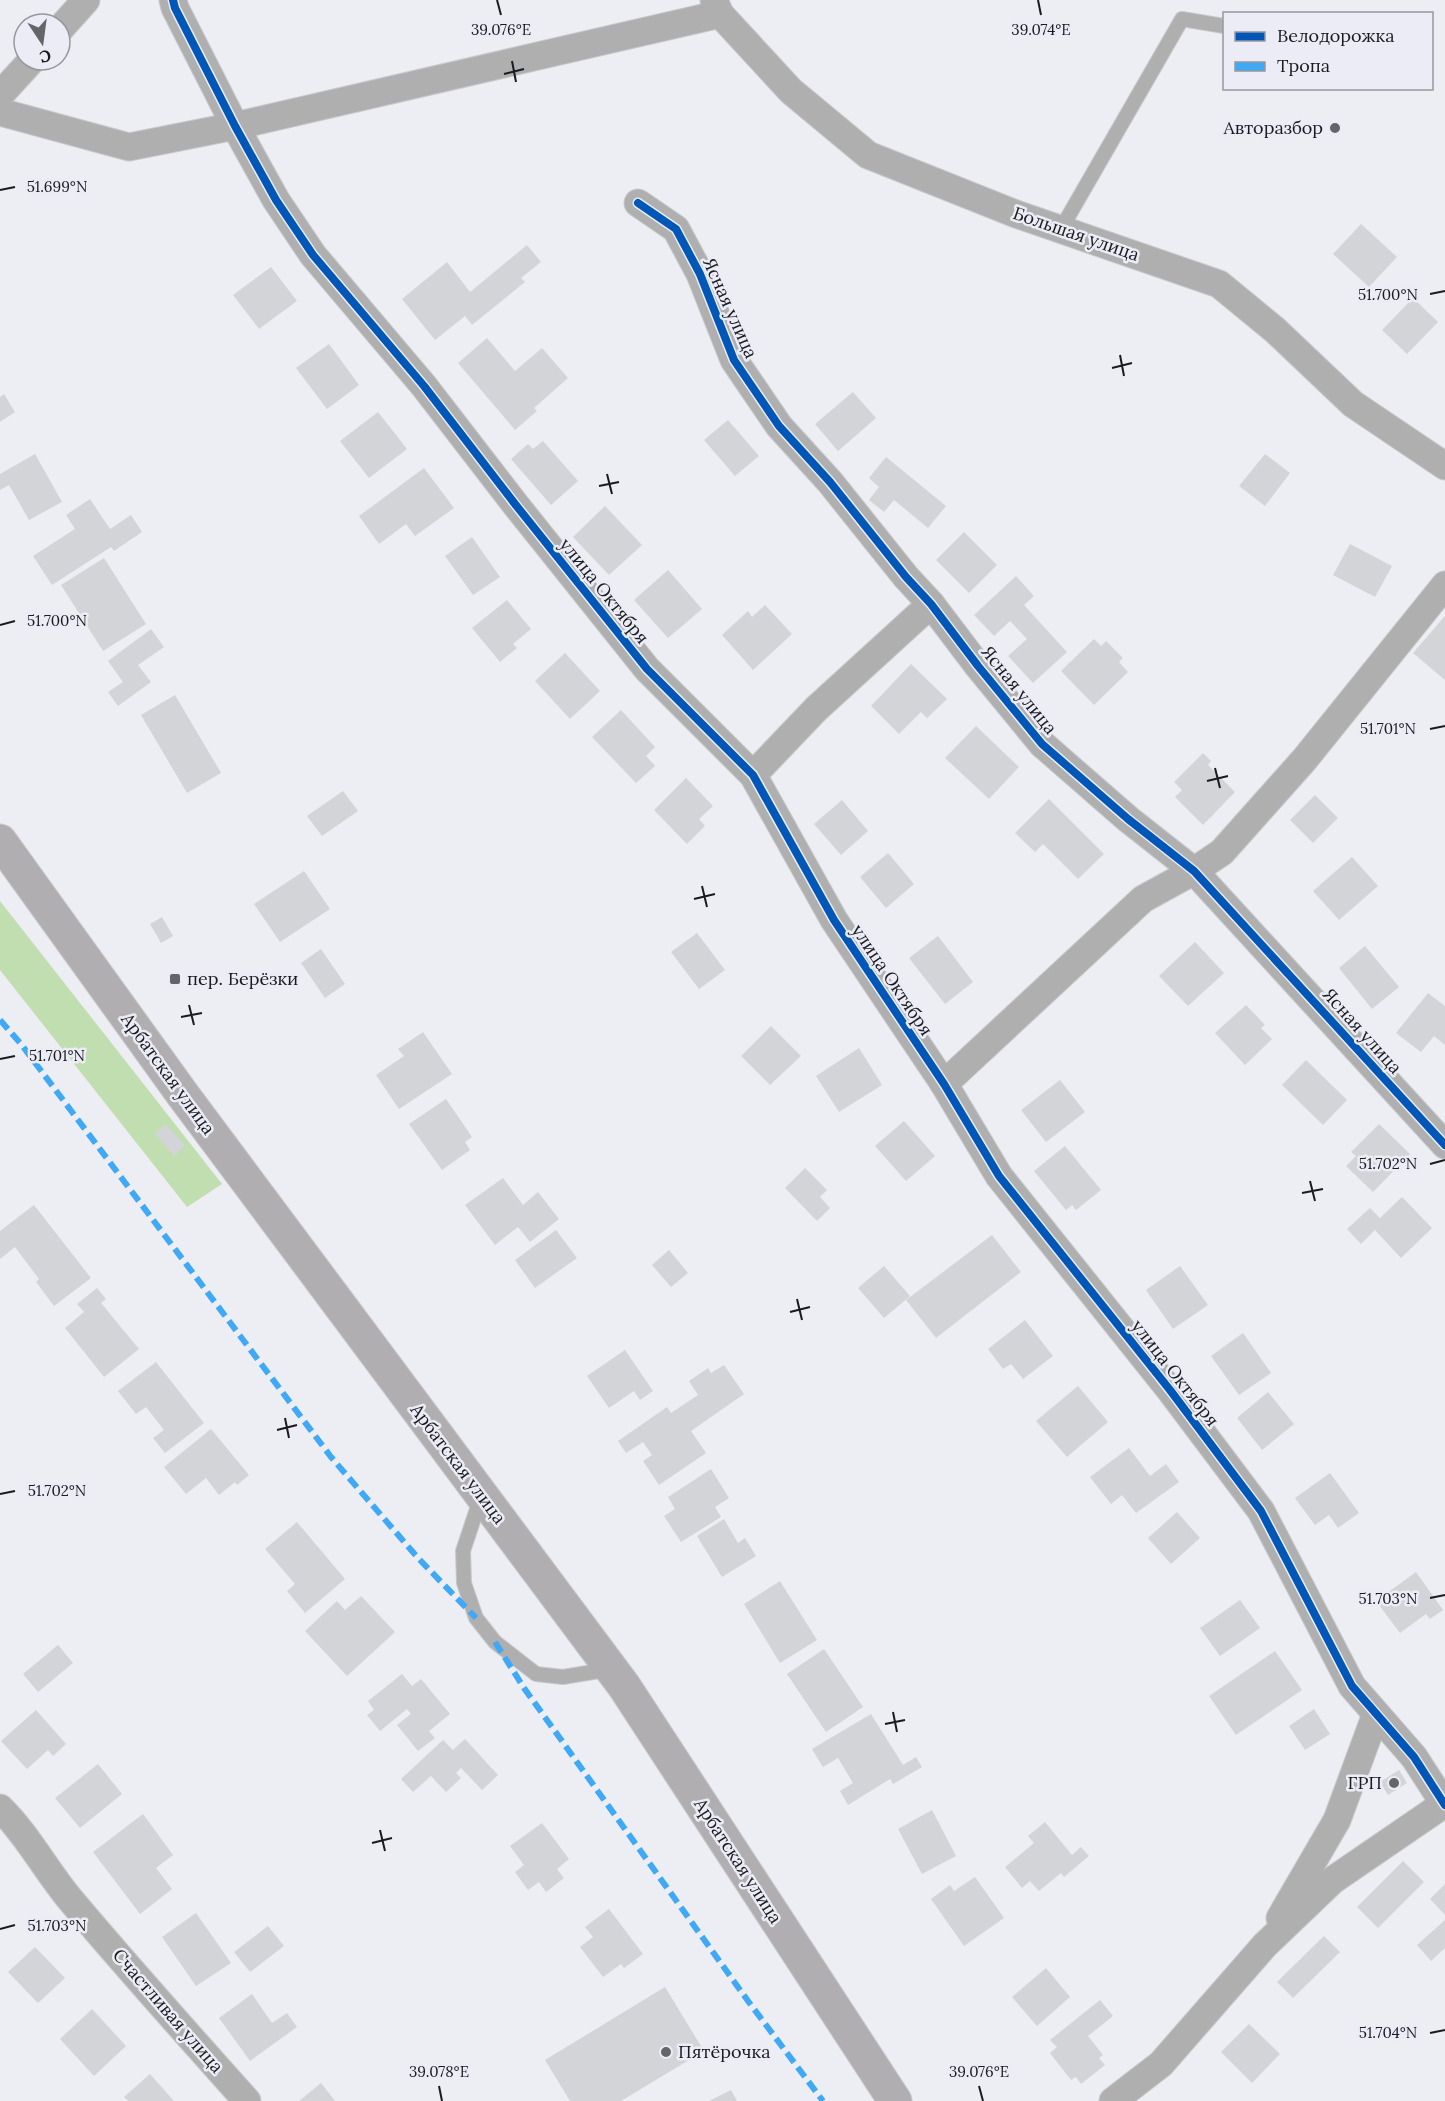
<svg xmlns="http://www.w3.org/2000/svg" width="1445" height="2101" viewBox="0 0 1445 2101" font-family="Lora,serif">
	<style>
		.forest { fill: #c0deaf }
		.building { fill: #d3d4d8 }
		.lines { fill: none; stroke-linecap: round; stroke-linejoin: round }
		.lane-casing { stroke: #c8c9cc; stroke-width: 16 }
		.street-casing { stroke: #c8c9cc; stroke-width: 29 }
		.secondary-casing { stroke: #c8c9cc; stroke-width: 35 }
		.lane { stroke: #b0afb0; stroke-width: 14 }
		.street { stroke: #b0afb0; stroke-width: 27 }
		.secondary { stroke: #b0aeb0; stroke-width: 33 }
		.quiet { stroke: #3fa9f5; stroke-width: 6; stroke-dasharray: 12 6; stroke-linecap: butt }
		.cycleway-casing { stroke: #ebecf5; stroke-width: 11 }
		.cycleway { stroke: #0057b8; stroke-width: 8 }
		.ticks { fill: none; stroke: #1a1b1e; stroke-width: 2 }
		.poi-dot { fill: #646569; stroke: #ebecf5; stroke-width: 2 }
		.labels { text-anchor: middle; stroke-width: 5; stroke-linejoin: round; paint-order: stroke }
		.poi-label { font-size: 18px; fill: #1a1b1e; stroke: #ebecf5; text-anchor: end }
		.street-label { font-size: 18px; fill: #1a1b1e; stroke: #ebecf5 }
		.ticks-label { font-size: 15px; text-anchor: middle; fill: #1a1b1e; stroke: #ebecf5; stroke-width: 5; stroke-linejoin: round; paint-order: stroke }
	</style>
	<rect width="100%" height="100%" fill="#edeef3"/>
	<polygon class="forest" points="0,901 222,1184 187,1207 0,970"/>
	<g class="building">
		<polygon points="1361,224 1397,257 1369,287 1333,254"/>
		<polygon points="527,245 541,262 521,278 525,282 472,325 465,316 435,340 402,299 447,262 470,292"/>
		<polygon points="271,267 297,301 259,329 233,295"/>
		<polygon points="1413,298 1438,322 1407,354 1382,330"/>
		<polygon points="487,338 515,371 542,348 568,378 534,408 537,411 515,430 458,363"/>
		<polygon points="329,344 359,385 327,409 296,368"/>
		<polygon points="853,392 876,418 838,451 815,424"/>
		<polygon points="4,394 15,412 0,422 0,397"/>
		<polygon points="378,412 407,449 369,478 340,441"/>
		<polygon points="728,420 759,456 735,476 704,440"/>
		<polygon points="543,441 578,481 551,505 511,459 528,444 533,449"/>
		<polygon points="35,454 62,502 29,520 9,485 0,490 0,474"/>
		<polygon points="1265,454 1290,473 1265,506 1239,486"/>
		<polygon points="886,457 946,506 928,528 894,500 884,512 869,500 879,487 869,478"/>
		<polygon points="424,468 454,508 415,536 406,524 379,544 359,516"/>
		<polygon points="90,499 110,529 131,515 142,532 114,551 111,547 52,585 33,556 75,529 66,515"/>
		<polygon points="605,506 642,545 609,575 573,537"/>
		<polygon points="964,532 997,565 969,593 936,560"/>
		<polygon points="472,537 500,577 473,595 445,556"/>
		<polygon points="1350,544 1392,566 1375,597 1333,575"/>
		<polygon points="104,558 146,624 103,651 61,585"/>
		<polygon points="668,570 702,609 668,638 634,600"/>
		<polygon points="1016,576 1034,596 1024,605 1067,652 1033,683 1008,656 1027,639 1010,621 994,636 974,615"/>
		<polygon points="507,600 531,629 513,644 517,648 500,662 472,628"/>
		<polygon points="765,605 792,634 753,670 722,635 748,611 752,617"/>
		<polygon points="1445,616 1445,680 1413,653"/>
		<polygon points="151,629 164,647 138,665 151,682 118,706 108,692 123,682 108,661"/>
		<polygon points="1094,639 1101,646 1106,641 1123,658 1119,662 1128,672 1094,705 1061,671"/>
		<polygon points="565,653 600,691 570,719 535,681"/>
		<polygon points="911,664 947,699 927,718 921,712 899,734 871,706"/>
		<polygon points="175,695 221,773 187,793 141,715"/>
		<polygon points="621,710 655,747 646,756 655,766 636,783 592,737"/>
		<polygon points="976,726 1019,767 989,799 945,758"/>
		<polygon points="1203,753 1211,761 1208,765 1235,792 1203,825 1175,797 1182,790 1174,782"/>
		<polygon points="686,778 713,806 699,819 705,826 687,844 654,810"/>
		<polygon points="343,791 358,811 322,836 307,816"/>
		<polygon points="1315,795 1338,818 1313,843 1290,820"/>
		<polygon points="1049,799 1104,854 1078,879 1043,844 1035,852 1015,833"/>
		<polygon points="842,800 868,831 841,855 814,824"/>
		<polygon points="888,853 914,884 886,908 860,877"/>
		<polygon points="1352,857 1378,886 1339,920 1313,891"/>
		<polygon points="304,871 330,909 280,942 254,904"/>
		<polygon points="162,917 173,936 161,943 150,924"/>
		<polygon points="697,933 725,970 699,989 671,952"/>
		<polygon points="938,936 973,982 945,1004 909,958"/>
		<polygon points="1195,942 1224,973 1188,1006 1159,976"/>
		<polygon points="1365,946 1399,987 1372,1009 1339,968"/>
		<polygon points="321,949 345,984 325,998 301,963"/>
		<polygon points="1428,993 1445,1006 1445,1045 1434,1036 1421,1052 1396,1033"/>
		<polygon points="1246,1005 1265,1025 1261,1028 1272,1039 1245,1065 1215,1033"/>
		<polygon points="771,1026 801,1056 770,1085 741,1056"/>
		<polygon points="423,1032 452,1074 399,1109 376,1075 404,1056 398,1049"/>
		<polygon points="859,1048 882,1085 839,1112 816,1076"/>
		<polygon points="1306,1060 1347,1100 1323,1125 1282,1085"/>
		<polygon points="1060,1080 1085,1112 1046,1142 1021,1110"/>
		<polygon points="446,1099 472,1137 465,1142 470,1150 442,1170 409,1124"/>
		<polygon points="904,1121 935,1156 906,1181 875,1146"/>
		<polygon points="166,1124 185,1146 174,1156 155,1134"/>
		<polygon points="1379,1124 1410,1154 1373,1192 1346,1166 1356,1156 1351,1152"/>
		<polygon points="1065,1146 1101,1190 1076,1210 1072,1205 1066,1210 1034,1171"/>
		<polygon points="805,1168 827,1190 820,1197 830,1208 817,1221 785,1188"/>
		<polygon points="503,1178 523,1205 538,1192 559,1219 530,1242 518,1227 495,1245 465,1205"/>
		<polygon points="1402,1197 1432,1228 1401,1258 1375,1230 1361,1244 1347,1229 1370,1208 1380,1218"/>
		<polygon points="34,1205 91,1278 54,1306 36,1282 39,1279 15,1247 0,1259 0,1231"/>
		<polygon points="556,1230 577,1258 535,1288 515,1260"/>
		<polygon points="992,1235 1021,1272 936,1338 906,1300"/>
		<polygon points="669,1250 688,1273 671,1287 652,1265"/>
		<polygon points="884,1266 910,1296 884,1318 858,1288"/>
		<polygon points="1180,1266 1208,1305 1173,1329 1146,1290"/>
		<polygon points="97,1288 106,1299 101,1303 139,1349 104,1377 65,1328 84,1312 77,1304"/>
		<polygon points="1025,1320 1053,1356 1023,1379 1011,1364 1003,1369 988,1349"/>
		<polygon points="1243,1333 1271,1373 1239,1395 1211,1356"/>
		<polygon points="625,1350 653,1391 640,1400 634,1391 609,1408 587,1376"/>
		<polygon points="156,1362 204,1423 165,1453 153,1438 164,1430 146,1407 136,1414 118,1391"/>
		<polygon points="724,1365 744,1394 691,1431 706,1453 659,1485 643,1461 652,1455 643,1442 626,1453 618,1441 667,1407 671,1413 698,1395 689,1381 708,1368 711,1373"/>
		<polygon points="1078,1386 1108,1422 1067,1457 1036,1421"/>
		<polygon points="1268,1392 1294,1424 1262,1450 1237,1418"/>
		<polygon points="211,1429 249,1475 237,1485 235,1482 219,1495 206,1478 186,1494 164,1467"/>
		<polygon points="1129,1448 1150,1476 1166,1464 1179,1482 1136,1513 1122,1495 1111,1504 1090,1477"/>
		<polygon points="711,1469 729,1498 715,1507 721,1517 681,1542 664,1516 675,1509 668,1497"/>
		<polygon points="1330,1473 1359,1513 1338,1528 1329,1515 1315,1525 1295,1498"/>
		<polygon points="1177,1512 1200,1538 1171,1564 1148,1538"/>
		<polygon points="724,1519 738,1543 745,1538 756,1556 722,1577 697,1536"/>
		<polygon points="297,1522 345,1579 305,1613 287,1591 295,1584 265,1549"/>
		<polygon points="1416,1572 1443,1610 1430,1619 1426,1614 1400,1633 1376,1601"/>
		<polygon points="780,1581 817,1640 780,1663 744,1604"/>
		<polygon points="361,1596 395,1632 347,1676 305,1631 337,1601 345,1610"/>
		<polygon points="1240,1600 1260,1628 1220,1656 1200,1628"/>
		<polygon points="58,1645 73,1663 38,1692 23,1674"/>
		<polygon points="824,1649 863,1707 826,1732 787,1674"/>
		<polygon points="1275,1651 1302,1690 1236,1735 1209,1696"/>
		<polygon points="402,1674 412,1686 421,1679 450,1714 429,1731 435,1738 418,1751 397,1725 411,1714 407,1709 380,1731 367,1715 374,1710 368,1701"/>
		<polygon points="1314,1709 1330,1734 1305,1750 1289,1726"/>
		<polygon points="36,1710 66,1744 53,1756 48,1750 27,1769 1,1741"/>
		<polygon points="871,1714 903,1765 916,1757 922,1767 893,1784 890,1779 848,1805 840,1791 853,1783 838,1758 823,1767 812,1749"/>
		<polygon points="465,1739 498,1775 482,1790 461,1768 456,1773 461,1778 446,1792 431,1776 413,1792 401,1779 443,1740 453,1750"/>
		<polygon points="98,1764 122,1794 80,1828 55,1798"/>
		<polygon points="1399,1770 1407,1783 1388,1795 1380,1782"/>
		<polygon points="932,1810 956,1856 922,1874 898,1829"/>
		<polygon points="143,1814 173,1855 156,1868 172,1889 140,1914 93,1852"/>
		<polygon points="1045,1822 1072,1855 1081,1847 1089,1856 1064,1877 1061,1873 1039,1891 1030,1881 1022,1888 1005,1867 1034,1843 1028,1836"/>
		<polygon points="542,1823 569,1859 557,1869 564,1878 546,1892 539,1882 528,1890 515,1872 524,1865 510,1846"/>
		<polygon points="1403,1861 1424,1882 1378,1928 1357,1907"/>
		<polygon points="975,1877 1004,1918 964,1946 931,1899 950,1885 954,1891"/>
		<polygon points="1445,1884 1445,1915 1430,1899"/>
		<polygon points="609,1909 643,1954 624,1968 621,1964 603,1977 580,1947 593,1937 585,1927"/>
		<polygon points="196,1913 231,1963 196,1986 162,1937"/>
		<polygon points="1445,1920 1445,1948 1431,1961 1417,1945"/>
		<polygon points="268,1926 284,1946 250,1972 234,1952"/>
		<polygon points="1324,1936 1340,1952 1293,1998 1277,1982"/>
		<polygon points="35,1947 65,1978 38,2003 8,1972"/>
		<polygon points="1046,1968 1070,1997 1037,2026 1012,1997"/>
		<polygon points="665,1987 704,2051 621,2101 570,2101 545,2060"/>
		<polygon points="252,1994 272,2023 287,2013 297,2027 250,2061 219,2018"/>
		<polygon points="1100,2000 1113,2016 1088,2036 1103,2055 1099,2058 1105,2065 1081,2084 1076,2077 1071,2080 1050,2053 1057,2047 1050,2040"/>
		<polygon points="92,2009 126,2046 94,2076 60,2039"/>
		<polygon points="1249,2024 1280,2054 1252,2083 1221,2052"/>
		<polygon points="150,2074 174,2101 128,2101 124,2097"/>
		<polygon points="321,2083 335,2101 299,2101"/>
		<polygon points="731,2090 737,2101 709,2101"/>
	</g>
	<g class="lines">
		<defs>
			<g id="lane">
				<polyline points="1061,229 1182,19 1224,26"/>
				<polyline points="481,1497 463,1551 464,1583 476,1618 495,1642 536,1674 563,1677 611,1669"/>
			</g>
			<g id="street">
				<polyline points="173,0 175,8 235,126 276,200 313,255 424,386 515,504 647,669 753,775 834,920 944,1084 999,1176 1170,1390 1261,1511 1352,1686 1414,1757 1445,1805"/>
				<polyline points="714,0 720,14 791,91 868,155 1016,214 1219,284 1275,330 1353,404 1445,466"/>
				<polyline points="60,29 86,0"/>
				<polyline points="0,95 32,60"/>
				<polyline points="0,112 129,147 235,126 720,14"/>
				<polyline points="638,203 676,229 700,274 734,360 779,426 830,482 906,577 931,604 978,666 1042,744 1128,819 1194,871 1445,1145"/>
				<polyline points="753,775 816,709 931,604"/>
				<polyline points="944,1084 1143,899 1194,871 1222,852 1304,760 1445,585"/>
				<path d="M0 1808C26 1833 46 1870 69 1898 127 1967 187 2034 247 2101"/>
				<polyline points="1280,1918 1337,1820 1376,1714"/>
				<polyline points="1113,2101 1161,2064 1265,1945 1333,1880 1444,1804"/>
			</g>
			<polyline id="secondary" points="0,841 183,1095 624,1686 895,2101"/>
		</defs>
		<use href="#lane" class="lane-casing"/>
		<use href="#street" class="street-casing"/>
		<use href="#secondary" class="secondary-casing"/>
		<use href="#lane" class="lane"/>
		<use href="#street" class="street"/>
		<use href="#secondary" class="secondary"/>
		<g class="quiet">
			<polyline points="0,1020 21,1044 331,1457 418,1558 476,1618"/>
			<polyline points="495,1642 524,1688 748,2001 823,2101"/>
		</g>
		<defs>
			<g id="cycleway">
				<polyline points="173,0 175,8 235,126 276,200 313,255 424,386 515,504 647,669 753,775 834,920 944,1084 999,1176 1170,1390 1261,1511 1352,1686 1414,1757 1445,1805"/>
				<polyline points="638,203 676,229 700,274 734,360 779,426 830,482 906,577 931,604 978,666 1042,744 1128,819 1194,871 1445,1145"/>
			</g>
		</defs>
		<use href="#cycleway" class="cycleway-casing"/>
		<use href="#cycleway" class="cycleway"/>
	</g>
	<path class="ticks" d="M497 0 501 15M1038 0 1041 15M512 61 516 82M504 74 524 69M0 190 15 187M1430 294 1445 291M1120 355 1124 376M1112 368 1132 363M607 474 612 494M599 486 619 482M0 625 15 621M1430 729 1445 726M1215 768 1220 788M1207 781 1228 776M702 886 707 907M694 899 715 894M189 1005 194 1025M181 1017 202 1013M0 1059 15 1056M1430 1164 1445 1160M1310 1181 1315 1201M1302 1193 1323 1189M797 1299 802 1320M790 1312 810 1307M285 1418 289 1438M277 1430 297 1425M0 1494 15 1491M1430 1598 1445 1595M893 1712 897 1732M885 1724 905 1720M380 1830 385 1851M372 1843 392 1838M0 1929 15 1925M1430 2033 1445 2030M439 2086 442 2101M979 2086 983 2101"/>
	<g class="poi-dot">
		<circle cx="1335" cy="128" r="6"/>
		<rect x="169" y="973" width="12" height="12" rx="3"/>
		<circle cx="1394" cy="1783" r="6"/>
		<circle cx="666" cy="2052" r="6"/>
	</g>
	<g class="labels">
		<g class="poi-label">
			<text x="1323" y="134">Авторазбор</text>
			<text x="187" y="985" text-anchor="start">пер. Берёзки</text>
			<text x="1382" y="1789">ГРП</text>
			<text x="678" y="2058" text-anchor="start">Пятёрочка</text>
		</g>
		<g class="street-label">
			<text transform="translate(1076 234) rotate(19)" y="6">Большая улица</text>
			<text transform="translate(730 308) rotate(66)" y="6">Ясная улица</text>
			<text transform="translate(604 591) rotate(51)" y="6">улица Октября</text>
			<text transform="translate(1019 690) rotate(51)" y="6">Ясная улица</text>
			<text transform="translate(892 980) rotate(56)" y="6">улица Октября</text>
			<text transform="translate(1362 1031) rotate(48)" y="6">Ясная улица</text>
			<text transform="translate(168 1074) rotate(54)" y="6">Арбатская улица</text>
			<text transform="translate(1175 1373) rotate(52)" y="6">улица Октября</text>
			<text transform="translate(458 1464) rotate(53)" y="6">Арбатская улица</text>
			<text transform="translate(738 1861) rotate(57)" y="6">Арбатская улица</text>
			<text transform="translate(168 2011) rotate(49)" y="6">Счастливая улица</text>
		</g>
	</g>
	<g class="ticks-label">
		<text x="501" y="35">39.076°E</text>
		<text x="1041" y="35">39.074°E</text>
		<text x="57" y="192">51.699°N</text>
		<text x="1388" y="300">51.700°N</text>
		<text x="57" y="626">51.700°N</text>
		<text x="1388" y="734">51.701°N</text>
		<text x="57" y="1061">51.701°N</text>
		<text x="1388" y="1169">51.702°N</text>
		<text x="57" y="1496">51.702°N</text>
		<text x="1388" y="1604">51.703°N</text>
		<text x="57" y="1931">51.703°N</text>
		<text x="1388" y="2038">51.704°N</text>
		<text x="439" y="2077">39.078°E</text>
		<text x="979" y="2077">39.076°E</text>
	</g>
	<rect x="1223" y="12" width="210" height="78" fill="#ebecf5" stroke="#97989f" stroke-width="1.5"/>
	<rect x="1235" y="32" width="30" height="9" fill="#0057b8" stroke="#97989f" stroke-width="1.5"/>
	<text x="1277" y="42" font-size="18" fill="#1a1b1e">Велодорожка</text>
	<rect x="1235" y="62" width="30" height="9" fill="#3fa9f5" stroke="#97989f" stroke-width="1.5"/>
	<text x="1277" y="72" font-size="18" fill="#1a1b1e">Тропа</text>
	<g transform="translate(42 42) rotate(167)"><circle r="28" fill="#ebecf5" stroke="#97989f" stroke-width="1.5"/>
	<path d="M0-4.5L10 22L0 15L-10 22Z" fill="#646569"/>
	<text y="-9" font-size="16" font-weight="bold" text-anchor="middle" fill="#1a1b1e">С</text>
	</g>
</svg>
